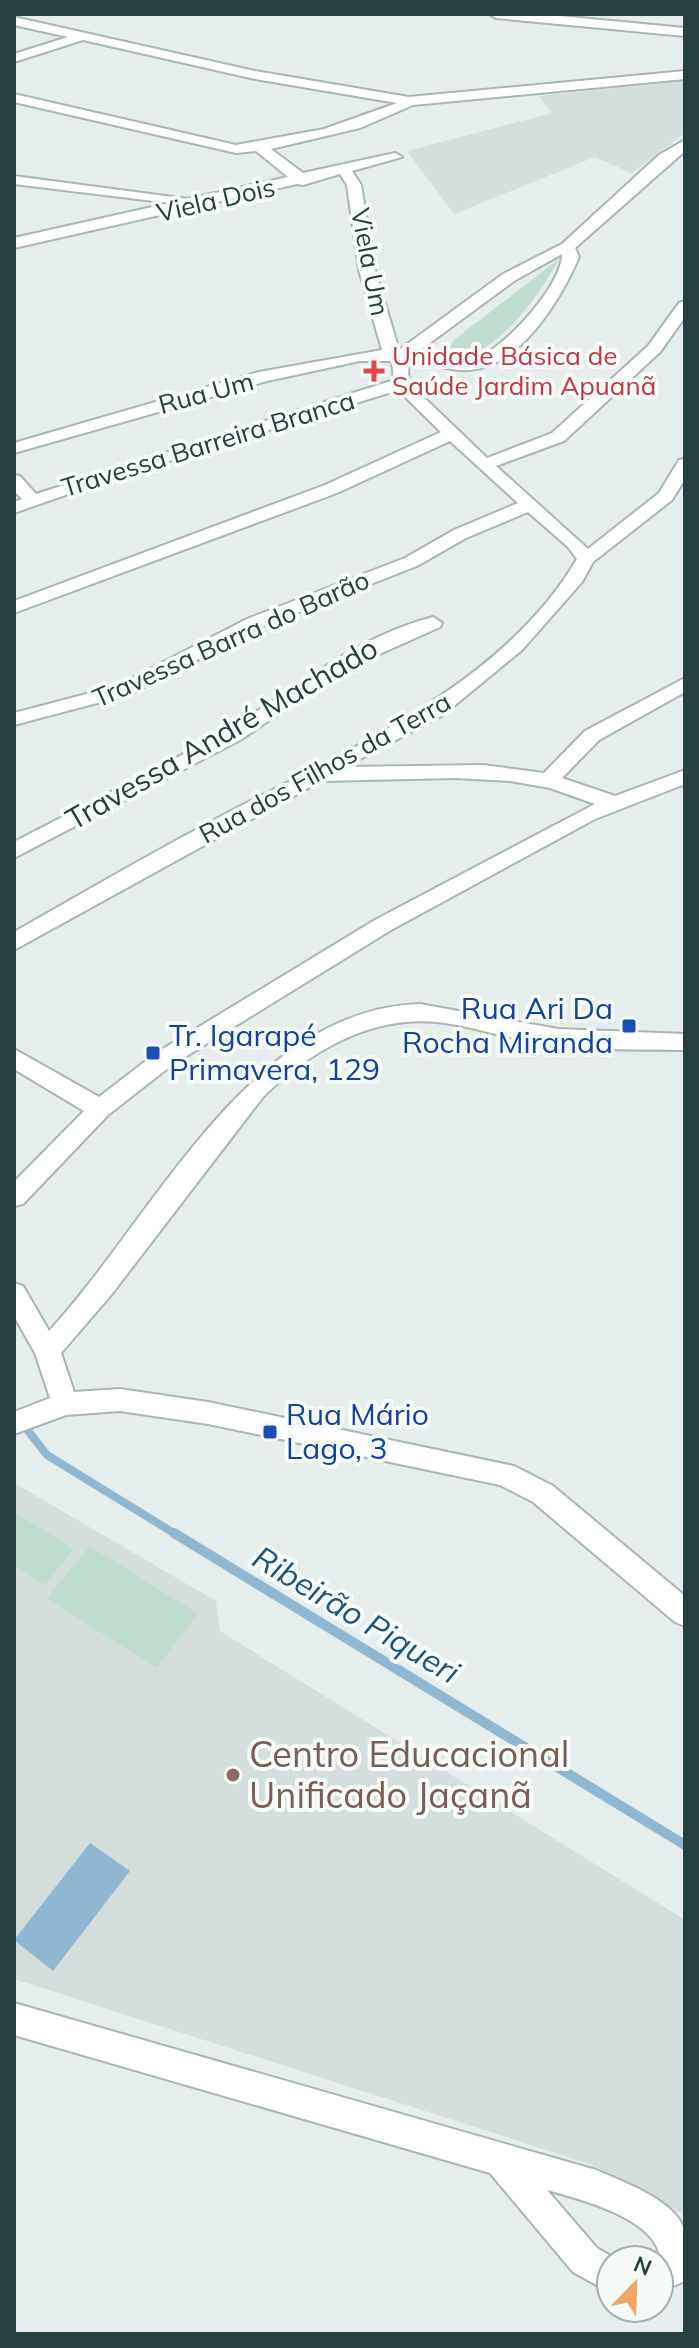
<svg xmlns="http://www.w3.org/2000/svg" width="699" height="2348" viewBox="0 0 699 2348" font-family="Mulish,sans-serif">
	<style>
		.built { fill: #d4dedc }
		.green { fill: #bfdecf }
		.water { fill: #90b7d1 }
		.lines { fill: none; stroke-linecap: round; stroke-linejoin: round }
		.stream-far1 { stroke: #90b7d1; stroke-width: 8 }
		.stream { stroke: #90b7d1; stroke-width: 10 }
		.minor-casing { stroke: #a8b6b5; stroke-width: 4 }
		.minor { fill: #fff; fill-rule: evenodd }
		.health-dot { fill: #e0444e; stroke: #f6faf9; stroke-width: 3 }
		.transit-dot { fill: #1a4fb4; stroke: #f6faf9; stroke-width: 3 }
		.education-dot { fill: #8d6e63; stroke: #f6faf9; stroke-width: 3 }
		.labels { text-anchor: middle; stroke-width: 8; stroke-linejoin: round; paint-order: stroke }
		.far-street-label { font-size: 26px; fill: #25403f; stroke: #f6faf9 }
		.far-health-label { font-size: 26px; fill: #be3a42; stroke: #f6faf9; text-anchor: start }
		.street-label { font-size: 30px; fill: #25403f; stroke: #f6faf9 }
		.transit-label { font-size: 30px; fill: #164399; stroke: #f6faf9; text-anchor: start }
		.water-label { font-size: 32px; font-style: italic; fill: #20557b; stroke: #f6faf9 }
		.near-education-label { font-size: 36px; fill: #785e54; stroke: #f6faf9; text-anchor: start }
	</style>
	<rect width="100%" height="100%" fill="#e5eeec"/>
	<g class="built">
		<polygon points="685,81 685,133 631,173 595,157 454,214 407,151 552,113 539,96"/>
		<polygon points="14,1483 216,1601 220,1631 685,1920 685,2215 590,2164 14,1979"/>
	</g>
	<g class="green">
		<path d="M559 259C539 295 509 338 470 356L448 351 455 339Z"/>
		<polygon points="14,1512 74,1549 45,1585 14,1566"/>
		<polygon points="90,1546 198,1614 156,1668 47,1598"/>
	</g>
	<polygon class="water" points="90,1843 130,1871 53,1971 14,1940"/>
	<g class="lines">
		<polyline class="stream-far1" points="14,1413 47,1455 177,1535"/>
		<polyline class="stream" points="174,1533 685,1845"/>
		<defs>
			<g id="minor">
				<polygon points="489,14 538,14 685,28 685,36 496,18"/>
				<path d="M14 17 255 71 409 97 685 71V79L413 105 360 128 271 149 303 173 395 153 402 157 352 171 361 185 375 270 399 350 503 274 562 244 659 155 685 140V151L575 248 579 257C561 299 521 366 470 370 451 372 429 362 409 360L408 375 414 388 487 458 552 433 648 346 679 303 685 301V317L660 352 564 441 496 466 588 549 659 493 679 460 685 459V479L672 500 593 562 582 582 522 650 443 715 345 767 483 765 544 773 585 731 685 678V692L599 740 562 778 615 796 685 770V784L595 819 391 930 172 1065 108 1115 23 1204 14 1206V1182L84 1111 14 1069V1049L99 1097 156 1053 375 920 595 804 550 788 510 781 456 778 321 781 14 950V932C81 894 148 855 216 819 341 753 502 687 577 559L568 547 528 512 466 538 417 566 261 627 131 694 14 725V713L117 686 247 619 405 558 454 530 518 503 450 441 337 493 14 613V601L325 485 441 432 398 390 111 479 14 513V502L22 499 14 491V475L20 476 36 494 394 380 392 361H360L267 381 14 453V443L259 372 382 350 359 270 347 185 340 174 303 185 297 184 14 248V238L170 203 14 184V176L188 199 288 177 256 151 236 153 14 102V94L236 145 324 129 397 103 255 79 83 40 14 62V54L68 37 14 25ZM562 254C563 284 503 351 474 359 457 364 436 353 419 351L514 281Z"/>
				<path d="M433 617 442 623 440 627 346 669 240 740 14 858V842C86 804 160 769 230 728 296 689 357 636 433 617Z"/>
				<path d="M420 1004 558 1029 685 1034V1050C638 1049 591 1051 545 1044 508 1039 473 1026 437 1022 371 1015 308 1052 263 1097L111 1295 61 1353 74 1392 120 1389 208 1402 514 1466 553 1486 685 1596V1626L675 1622 533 1502 500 1485 208 1424 120 1411 66 1415 14 1434V1412L50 1398 35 1353 14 1316V1283L23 1286 49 1331C154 1218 248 1009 420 1004Z"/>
				<path d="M14 2003 596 2170C621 2181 677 2201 684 2230 689 2244 685 2265 685 2281L659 2292V2260H654L660 2257C655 2218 579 2199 547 2190L597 2248 617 2260H611V2293L573 2272 490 2173 14 2035Z"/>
			</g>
		</defs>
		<use href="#minor" class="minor-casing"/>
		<use href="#minor" class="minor"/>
	</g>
	<path class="health-dot" d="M370 359h8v8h8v8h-8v8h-8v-8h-8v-8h8z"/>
	<g class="transit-dot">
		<rect x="621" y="1018" width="16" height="16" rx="4"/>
		<rect x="145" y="1045" width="16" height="16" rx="4"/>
		<rect x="262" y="1424" width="16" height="16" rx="4"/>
	</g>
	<circle class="education-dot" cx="233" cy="1775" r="8"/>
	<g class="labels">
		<g class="far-street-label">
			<text transform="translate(216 200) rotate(-13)" y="9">Viela Dois</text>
			<text transform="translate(370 262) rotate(79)" y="9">Viela Um</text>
			<text transform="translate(206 393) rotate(-15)" y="9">Rua Um</text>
			<text transform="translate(208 444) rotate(-17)" y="9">Travessa Barreira Branca</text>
			<text transform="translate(231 639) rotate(-24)" y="9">Travessa Barra do Barão</text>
			<text transform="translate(325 768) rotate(-29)" y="9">Rua dos Filhos da Terra</text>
		</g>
		<g class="far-health-label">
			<text x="392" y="365">Unidade Básica de<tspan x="392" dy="30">Saúde Jardim Apuanã</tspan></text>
		</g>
		<g class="street-label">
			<text transform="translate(222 734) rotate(-30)" y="10">Travessa André Machado</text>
		</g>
		<g class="transit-label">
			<text x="613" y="1019" text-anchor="end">Rua Ari Da<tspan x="613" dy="34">Rocha Miranda</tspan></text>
			<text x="169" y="1046">Tr. Igarapé<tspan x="169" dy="34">Primavera, 129</tspan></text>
			<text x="286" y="1425">Rua Mário<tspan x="286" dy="34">Lago, 3</tspan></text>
		</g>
		<g class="water-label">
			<text transform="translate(356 1615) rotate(31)" y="11">Ribeirão Piqueri</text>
		</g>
		<g class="near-education-label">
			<text x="249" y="1767">Centro Educacional<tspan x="249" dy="41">Unificado Jaçanã</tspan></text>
		</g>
	</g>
	<rect width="699" height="2348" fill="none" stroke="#25403f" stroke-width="32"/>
	<g transform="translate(635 2284) rotate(23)"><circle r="38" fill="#f6faf9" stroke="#a2b0af" stroke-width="2"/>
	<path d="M0-6L14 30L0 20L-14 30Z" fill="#eea764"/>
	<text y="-12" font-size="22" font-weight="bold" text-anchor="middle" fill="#25403f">N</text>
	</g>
</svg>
